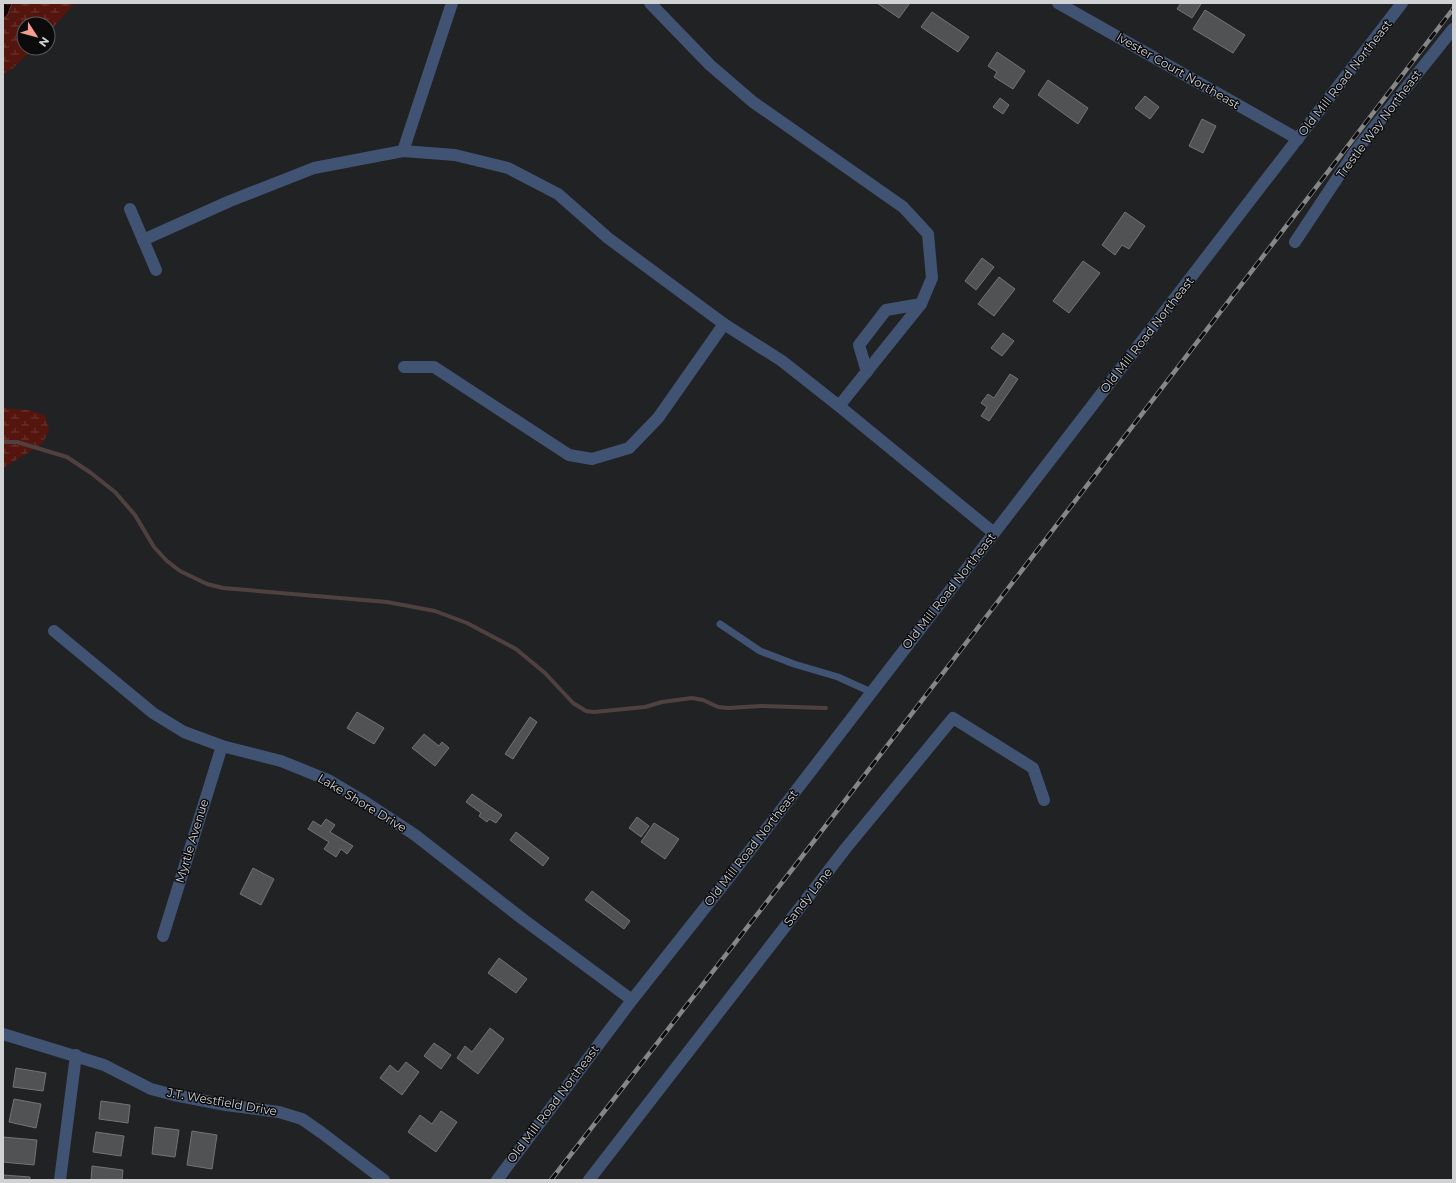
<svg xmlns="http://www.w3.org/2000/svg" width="1456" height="1183" viewBox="0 0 1456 1183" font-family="Montserrat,sans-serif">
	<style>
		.wetland { fill: url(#wetland-marsh) }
		.water { fill: url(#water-ripples); stroke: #514040 }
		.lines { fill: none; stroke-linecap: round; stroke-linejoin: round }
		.stream { stroke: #514040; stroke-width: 4 }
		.building { fill: #515254; stroke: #727476 }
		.lane { stroke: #415373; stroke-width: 7 }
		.street { stroke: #415373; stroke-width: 12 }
		.rail-casing { stroke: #868789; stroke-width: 4.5 }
		.rail { stroke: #0b0b0c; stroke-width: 3; stroke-dasharray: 9; stroke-linecap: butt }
		.labels { text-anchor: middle; stroke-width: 3; stroke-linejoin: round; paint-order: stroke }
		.street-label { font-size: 12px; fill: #d1d2d4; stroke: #0b0b0c }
	</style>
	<defs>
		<pattern id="wetland-marsh" width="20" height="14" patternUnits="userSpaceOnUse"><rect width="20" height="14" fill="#54150e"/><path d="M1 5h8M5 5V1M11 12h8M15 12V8" fill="none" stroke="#6c3630"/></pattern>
		<pattern id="water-ripples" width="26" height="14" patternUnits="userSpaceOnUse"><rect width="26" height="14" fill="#1a0201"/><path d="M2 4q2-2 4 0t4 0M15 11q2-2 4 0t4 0" fill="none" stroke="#3a2625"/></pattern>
	</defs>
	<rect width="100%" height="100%" fill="#202224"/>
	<g class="wetland">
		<polygon points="12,3 75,3 48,33 48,24 24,24 24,48 34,48 12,69 3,74 3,20 8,14"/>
		<polygon points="3,408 29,410 45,415 49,430 42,444 3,468"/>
	</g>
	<polygon class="water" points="3,3 12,3 8,14 3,20"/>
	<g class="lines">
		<polyline class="stream" points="3,442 17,442 67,457 91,473 115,492 135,515 154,547 167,561 180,571 207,584 223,588 387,602 435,611 467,623 516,649 545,673 573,703 586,711 594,712 645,707 662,702 692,698 703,700 718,707 728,708 761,706 826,708"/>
	</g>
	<g class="building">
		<polygon points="877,3 910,3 899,18"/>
		<polygon points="1181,3 1200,3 1201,4 1192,18 1177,9"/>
		<polygon points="1205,10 1245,35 1233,53 1193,29"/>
		<polygon points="932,12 969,37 958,52 921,27"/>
		<polygon points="997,52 1025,71 1013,89 994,77 997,72 988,66"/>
		<polygon points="1048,80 1088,108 1078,124 1038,95"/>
		<polygon points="1145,96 1159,107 1150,119 1135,108"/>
		<polygon points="1000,98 1009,105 1003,114 993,107"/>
		<polygon points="1202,119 1216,126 1203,153 1189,146"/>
		<polygon points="1125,212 1145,226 1129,249 1122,245 1115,255 1102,245"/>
		<polygon points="982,258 994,267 976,290 965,281"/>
		<polygon points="1083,261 1100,273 1069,313 1053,301"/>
		<polygon points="999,277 1015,289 994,316 978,304"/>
		<polygon points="1003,333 1014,341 1002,356 991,348"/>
		<polygon points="1010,374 1018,379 989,421 981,416 987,407 981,403 988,394 994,398"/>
		<polygon points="357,712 384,728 374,744 347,728"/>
		<polygon points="530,717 537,722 513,759 505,754"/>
		<polygon points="424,734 439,746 442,742 449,748 435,766 412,748"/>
		<polygon points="472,794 502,815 496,823 489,819 487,822 479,816 481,813 466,802"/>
		<polygon points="637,817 649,826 641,837 629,828"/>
		<polygon points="326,819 335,825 330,832 353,846 347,854 341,849 336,857 324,849 329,842 308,829 313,821 321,826"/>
		<polygon points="654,823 679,839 665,859 641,842"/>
		<polygon points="516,832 549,858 543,866 510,840"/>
		<polygon points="253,868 274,879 261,905 240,894"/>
		<polygon points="592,891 630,921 624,929 585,900"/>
		<polygon points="499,958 527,979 516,993 488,973"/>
		<polygon points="490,1028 504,1039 478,1074 457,1058 465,1046 472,1052"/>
		<polygon points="434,1043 451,1055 441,1069 424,1056"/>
		<polygon points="406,1062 419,1072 402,1095 380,1078 390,1065 398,1072"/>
		<polygon points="16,1068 46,1073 43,1091 13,1087"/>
		<polygon points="14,1099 41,1104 36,1128 9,1122"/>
		<polygon points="101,1101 130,1105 128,1123 99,1119"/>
		<polygon points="441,1111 457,1122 436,1152 408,1132 420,1115 432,1124"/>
		<polygon points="155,1127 179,1130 175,1157 152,1154"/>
		<polygon points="192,1131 217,1135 212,1169 187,1165"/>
		<polygon points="96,1132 124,1136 121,1156 93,1152"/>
		<polygon points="3,1137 37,1140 34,1165 3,1162"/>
		<polygon points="92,1166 123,1170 122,1180 91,1180"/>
		<polygon points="3,1175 30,1177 30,1180 3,1180"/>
	</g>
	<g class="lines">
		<polyline class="lane" points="720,624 760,651 794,664 838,677 871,692"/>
		<g class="street">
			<polyline points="650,3 710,65 753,102 903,207 928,234 932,278 921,304 839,406"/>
			<polyline points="1058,3 1298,139"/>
			<polyline points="403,151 452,3"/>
			<polyline points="130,209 156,270"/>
			<polyline points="143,240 230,201 314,168 403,151 455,155 508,168 558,194 608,238 724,324 782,361 839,406 994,533"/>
			<polyline points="1295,242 1354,153 1453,29"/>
			<polyline points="404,367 434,367 569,455 592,459 629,448 658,418 724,324"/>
			<polyline points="867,372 859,345 886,310 921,304"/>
			<polyline points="54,631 153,713 184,732 222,746 281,761 328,780 365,802 415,835 524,920 632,1000"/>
			<polyline points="163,936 222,746"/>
			<polyline points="3,1034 104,1065 151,1089 174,1095 226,1105 279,1112 302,1119 322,1133 384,1180"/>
			<polyline points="60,1180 76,1055"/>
			<polyline points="497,1180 632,1000 731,875 1402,3"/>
			<polyline points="589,1180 846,848 953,718 1033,768 1044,800"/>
		</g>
		<defs>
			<polyline id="rail" points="551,1180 794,867 1453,9"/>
		</defs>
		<use href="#rail" class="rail-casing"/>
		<use href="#rail" class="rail"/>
	</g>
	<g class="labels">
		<g class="street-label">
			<text transform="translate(1178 71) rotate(30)" y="4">Ivester Court Northeast</text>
			<text transform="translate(1345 78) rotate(-52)" y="4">Old Mill Road Northeast</text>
			<text transform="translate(1379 124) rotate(-53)" y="4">Trestle Way Northeast</text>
			<text transform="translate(1147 335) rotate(-52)" y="4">Old Mill Road Northeast</text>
			<text transform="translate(949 591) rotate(-52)" y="4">Old Mill Road Northeast</text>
			<text transform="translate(362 803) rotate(31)" y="4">Lake Shore Drive</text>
			<text transform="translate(192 841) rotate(-73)" y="4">Myrtle Avenue</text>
			<text transform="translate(751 848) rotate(-52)" y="4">Old Mill Road Northeast</text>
			<text transform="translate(808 897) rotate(-52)" y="4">Sandy Lane</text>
			<text transform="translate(222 1102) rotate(10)" y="4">J.T. Westfield Drive</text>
			<text transform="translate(553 1104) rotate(-53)" y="4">Old Mill Road Northeast</text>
		</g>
	</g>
	<rect width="1456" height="1183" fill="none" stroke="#d1d2d4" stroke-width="8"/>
	<g transform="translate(36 36) rotate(126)"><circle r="19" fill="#0b0b0c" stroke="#5a5b5c"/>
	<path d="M0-3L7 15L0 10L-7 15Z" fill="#f59d8e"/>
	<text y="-6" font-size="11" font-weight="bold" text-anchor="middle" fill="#d1d2d4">N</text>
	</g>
</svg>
